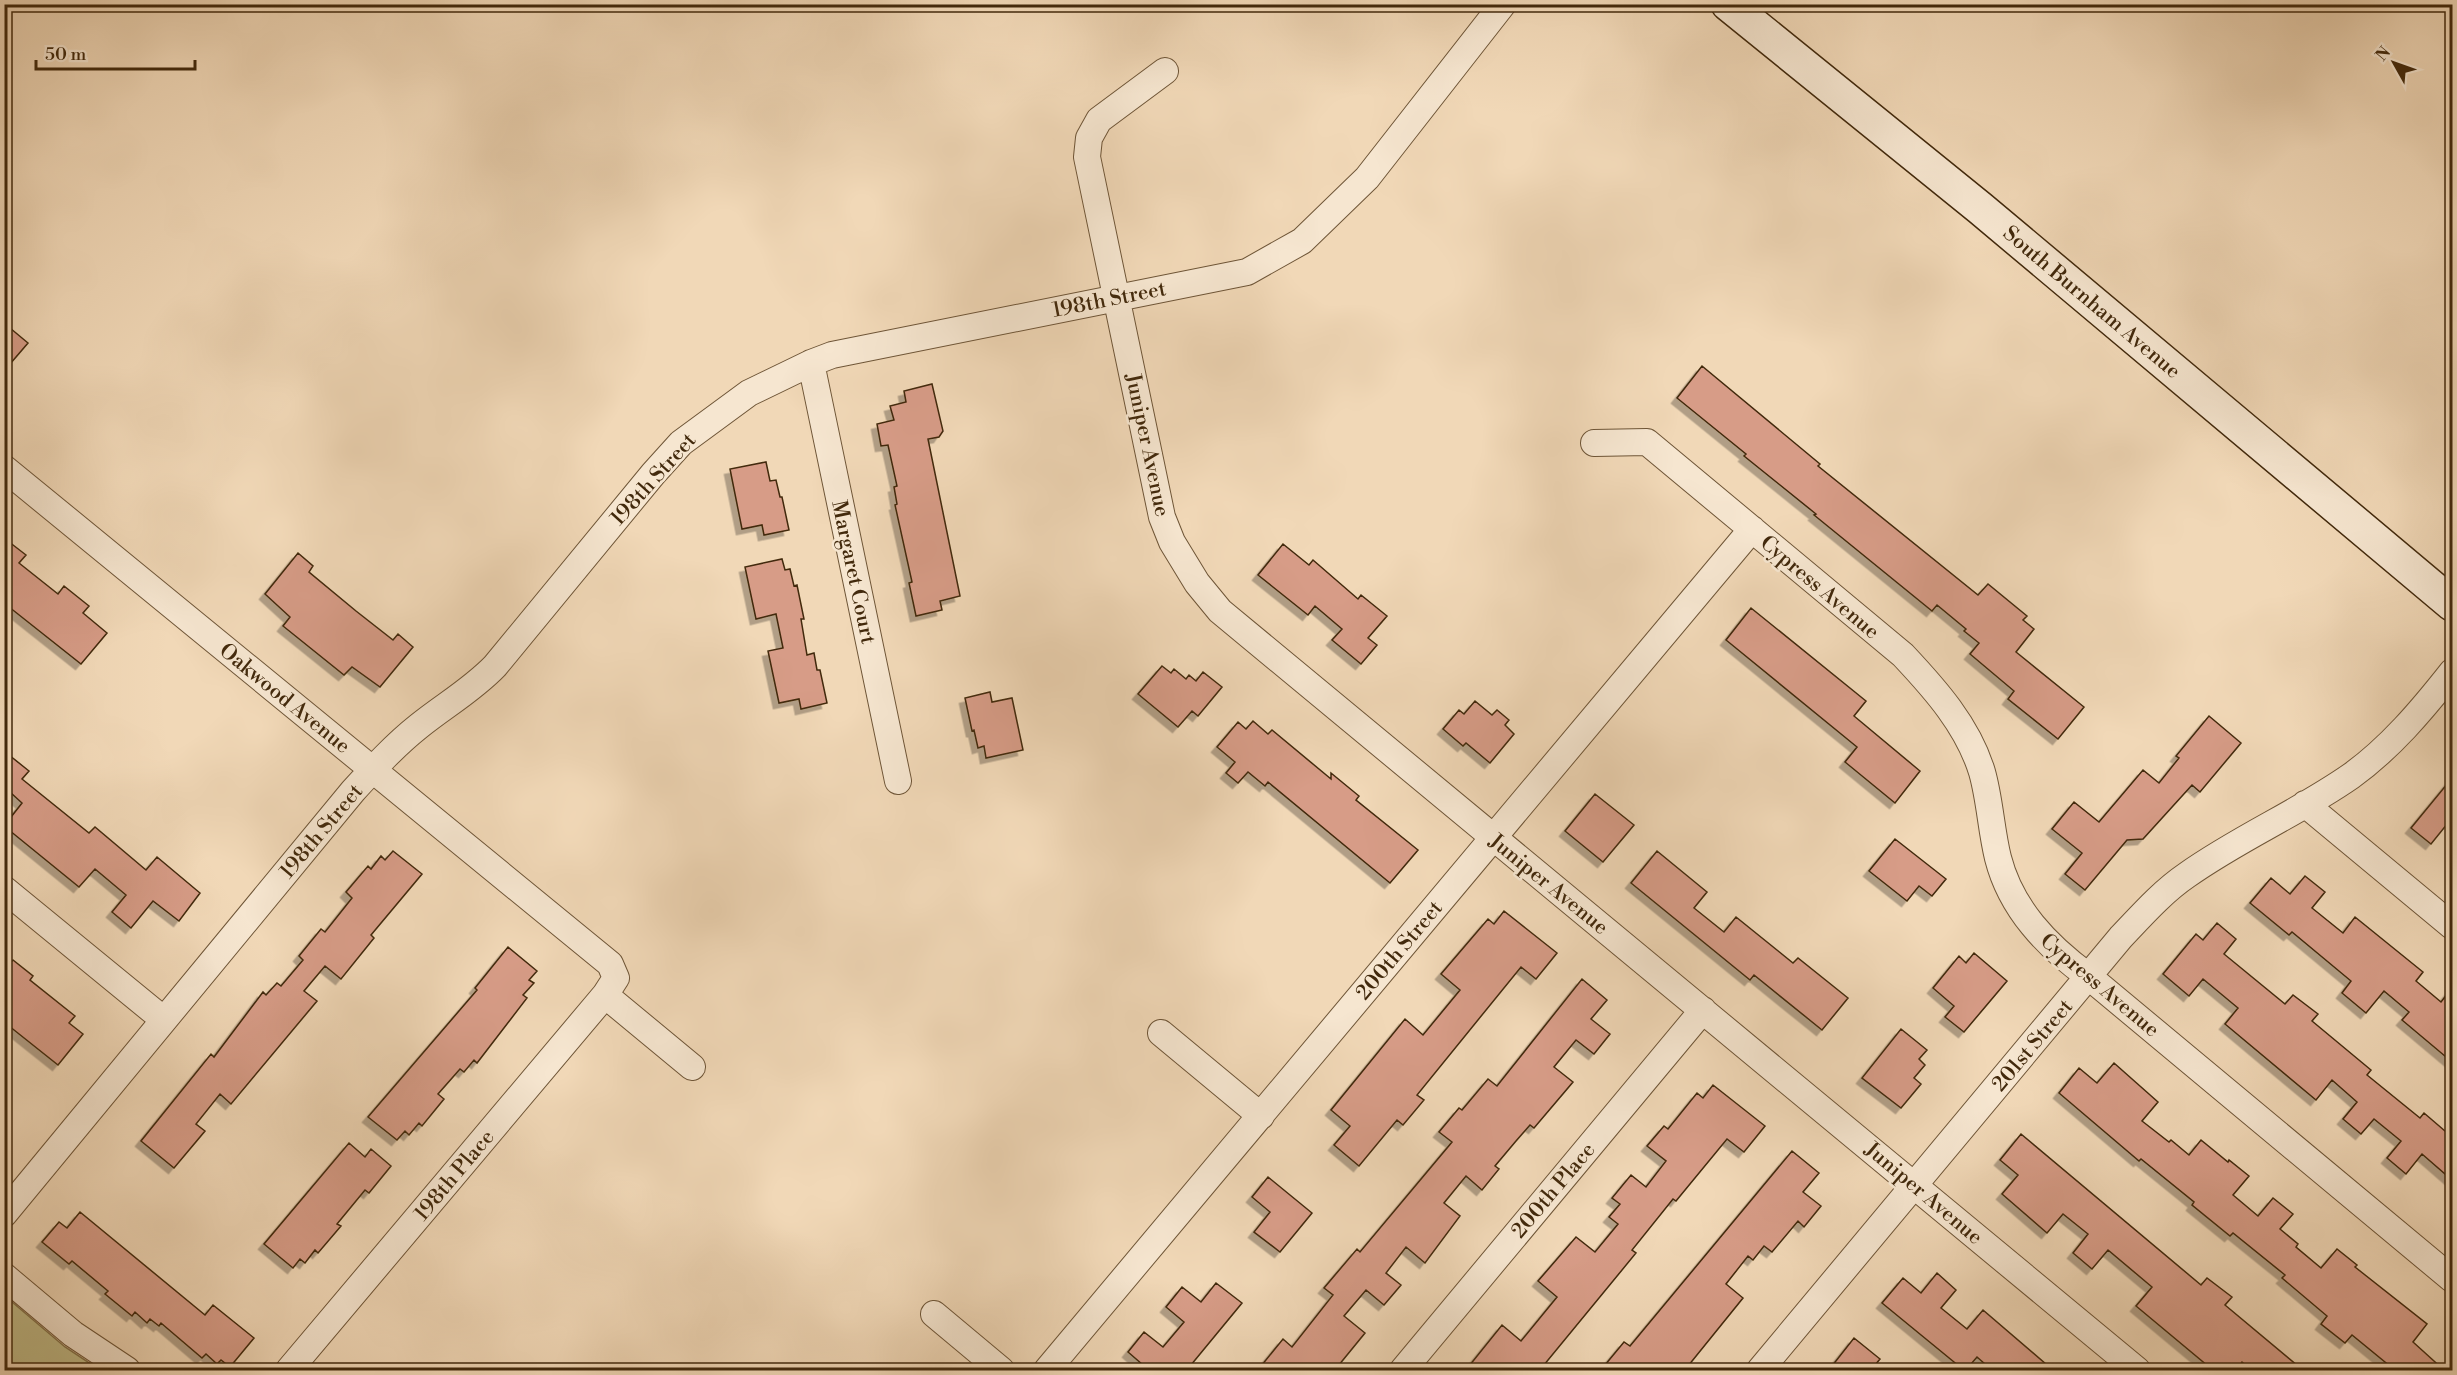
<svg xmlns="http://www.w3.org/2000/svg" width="2457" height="1375" viewBox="0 0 2457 1375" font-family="'Libre Bodoni',serif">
<defs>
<filter id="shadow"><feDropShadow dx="-5.5" dy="5.5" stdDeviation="0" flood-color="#0004"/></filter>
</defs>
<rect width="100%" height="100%" fill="#f1d8b7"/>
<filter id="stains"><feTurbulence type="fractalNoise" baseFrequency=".00333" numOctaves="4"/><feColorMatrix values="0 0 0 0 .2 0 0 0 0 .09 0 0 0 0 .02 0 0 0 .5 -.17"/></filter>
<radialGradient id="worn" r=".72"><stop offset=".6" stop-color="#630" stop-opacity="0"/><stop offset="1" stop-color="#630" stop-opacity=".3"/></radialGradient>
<path fill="#c1bc89" stroke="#82724a" stroke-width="1.5" d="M 5,1296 L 65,1347 L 100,1370 L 5,1370 Z"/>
<path fill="#d79c87" stroke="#42290c" stroke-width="1.5" filter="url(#shadow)" d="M 4,323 L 28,343 L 4,371 Z
M 1702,366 L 1820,464 L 1818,466 L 1978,595 L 1988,584 L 2027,616 L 2023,620 L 2034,629 L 2016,652 L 2084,707 L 2058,739 L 2008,699 L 2014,691 L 1970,654 L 1979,643 L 1964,631 L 1966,629 L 1937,605 L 1932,611 L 1814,515 L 1816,514 L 1744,456 L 1746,454 L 1677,398 Z
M 932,384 L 943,431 L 939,437 L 928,439 L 960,596 L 940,601 L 942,610 L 916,616 L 909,583 L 912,582 L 895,505 L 897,504 L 894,487 L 897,486 L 888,445 L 881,446 L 877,424 L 894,420 L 890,406 L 906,402 L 904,391 Z
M 766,462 L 770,481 L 776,480 L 780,497 L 782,497 L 789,530 L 764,535 L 762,525 L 742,529 L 730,469 Z
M 4,538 L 26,555 L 19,563 L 58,594 L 64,586 L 89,606 L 83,613 L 107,633 L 81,664 L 4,603 Z
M 1283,544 L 1309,565 L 1313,560 L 1358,599 L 1361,595 L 1387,616 L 1368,638 L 1377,645 L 1361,664 L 1332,640 L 1342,629 L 1315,606 L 1308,615 L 1258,575 Z
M 298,553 L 313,566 L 309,572 L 356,611 L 393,640 L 398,634 L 413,647 L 380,687 L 352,667 L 344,675 L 283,626 L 290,617 L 265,594 Z
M 782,559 L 785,570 L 790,569 L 794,586 L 797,585 L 804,619 L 801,619 L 807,655 L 814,653 L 817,670 L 820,670 L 827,703 L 801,709 L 799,699 L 779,703 L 768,651 L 783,648 L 776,614 L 756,619 L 745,567 Z
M 1751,608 L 1866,701 L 1854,716 L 1920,771 L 1895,803 L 1845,762 L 1857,747 L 1726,640 Z
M 1162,666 L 1171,673 L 1174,669 L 1186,679 L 1189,675 L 1196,681 L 1203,672 L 1222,687 L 1198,716 L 1192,711 L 1178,727 L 1138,694 Z
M 990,692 L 992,702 L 1012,698 L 1023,750 L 986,758 L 984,746 L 978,748 L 974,730 L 972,731 L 965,698 Z
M 1475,701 L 1492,715 L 1497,710 L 1509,720 L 1505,725 L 1514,734 L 1490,763 L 1466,743 L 1463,746 L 1443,729 L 1459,710 L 1464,714 Z
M 2209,716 L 2241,743 L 2200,792 L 2192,785 L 2143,839 L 2127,840 L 2085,890 L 2065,874 L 2082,853 L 2052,829 L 2074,802 L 2099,822 L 2143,770 L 2159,783 L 2179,758 L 2176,756 Z
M 1253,721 L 1268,734 L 1272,730 L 1331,779 L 1331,773 L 1359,796 L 1356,800 L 1418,850 L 1390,883 L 1268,782 L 1265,786 L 1248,772 L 1238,783 L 1226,773 L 1235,762 L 1217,747 L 1238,722 L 1246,729 Z
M 4,751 L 29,771 L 22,779 L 89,833 L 95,827 L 146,870 L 157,857 L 200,893 L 179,921 L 153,901 L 131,928 L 112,912 L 126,895 L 95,869 L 79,887 L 4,826 L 22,803 L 11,793 L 4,801 Z
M 2452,778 L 2452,818 L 2431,844 L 2411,828 Z
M 1595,794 L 1634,825 L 1603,862 L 1565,831 Z
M 1895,839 L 1946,879 L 1932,896 L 1919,886 L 1907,901 L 1869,871 Z
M 393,851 L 422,874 L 371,935 L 374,938 L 341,979 L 325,966 L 304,991 L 317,1001 L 231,1104 L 220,1094 L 196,1124 L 205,1131 L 174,1168 L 141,1141 L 211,1054 L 214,1057 L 263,992 L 266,995 L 277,983 L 281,986 L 303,960 L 299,956 L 321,929 L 325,932 L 352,898 L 346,892 L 368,866 L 371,869 L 381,856 L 385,860 Z
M 1657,851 L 1707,892 L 1694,908 L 1724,932 L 1736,917 L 1793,963 L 1798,958 L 1848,998 L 1822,1030 L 1754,975 L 1750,980 L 1631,883 Z
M 2305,876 L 2325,892 L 2312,908 L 2343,933 L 2355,917 L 2423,972 L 2416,981 L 2441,1002 L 2452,988 L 2452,1062 L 2402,1020 L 2409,1012 L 2384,991 L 2366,1013 L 2342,993 L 2351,981 L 2292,932 L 2289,935 L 2250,903 L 2271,878 L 2290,894 Z
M 1504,911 L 1557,953 L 1536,979 L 1521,967 L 1417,1095 L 1424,1100 L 1403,1125 L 1397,1120 L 1359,1166 L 1334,1145 L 1350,1126 L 1331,1110 L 1405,1019 L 1423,1035 L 1460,990 L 1441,974 L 1488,919 L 1494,924 Z
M 2217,923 L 2236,939 L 2224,954 L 2285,1004 L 2293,995 L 2318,1014 L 2312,1021 L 2371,1070 L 2367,1075 L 2420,1118 L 2424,1113 L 2452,1137 L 2452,1180 L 2422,1154 L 2406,1174 L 2387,1158 L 2401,1141 L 2374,1119 L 2361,1134 L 2343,1119 L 2357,1102 L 2332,1080 L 2316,1100 L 2225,1024 L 2238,1008 L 2203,979 L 2189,996 L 2163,974 L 2196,934 L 2203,940 Z
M 508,947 L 537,971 L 529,980 L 534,983 L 523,995 L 527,998 L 477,1063 L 474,1060 L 464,1072 L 460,1069 L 438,1094 L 444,1099 L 422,1126 L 419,1123 L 409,1135 L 405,1131 L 397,1140 L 368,1117 L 477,990 L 475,988 Z
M 1974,953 L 2007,981 L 1964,1032 L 1945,1017 L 1954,1006 L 1933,988 L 1959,956 L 1966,963 Z
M 13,960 L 33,976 L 30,980 L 75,1016 L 69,1023 L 83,1034 L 58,1065 L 4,1022 L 4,969 Z
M 1582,979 L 1607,1000 L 1591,1019 L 1610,1034 L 1594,1054 L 1576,1040 L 1554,1067 L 1573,1082 L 1534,1128 L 1530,1125 L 1516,1141 L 1495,1166 L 1499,1169 L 1482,1190 L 1466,1176 L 1444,1203 L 1460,1216 L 1425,1263 L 1406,1247 L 1386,1273 L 1401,1285 L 1384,1305 L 1366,1290 L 1344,1316 L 1365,1333 L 1334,1371 L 1257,1371 L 1283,1339 L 1292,1347 L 1333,1295 L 1324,1288 L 1357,1249 L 1360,1252 L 1452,1142 L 1439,1132 L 1459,1108 L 1462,1110 L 1488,1079 L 1497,1086 Z
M 1901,1029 L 1927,1050 L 1919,1059 L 1925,1065 L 1914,1078 L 1921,1084 L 1901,1108 L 1862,1078 Z
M 2114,1063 L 2158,1102 L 2142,1121 L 2169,1142 L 2171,1140 L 2189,1155 L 2201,1140 L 2228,1162 L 2229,1160 L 2249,1176 L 2233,1195 L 2258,1216 L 2273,1198 L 2293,1214 L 2280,1229 L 2298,1244 L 2296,1247 L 2321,1268 L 2337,1249 L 2357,1265 L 2355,1267 L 2427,1324 L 2413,1342 L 2445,1371 L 2396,1371 L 2352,1335 L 2345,1343 L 2321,1324 L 2327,1316 L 2282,1278 L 2285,1275 L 2233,1233 L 2230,1236 L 2192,1205 L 2194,1202 L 2141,1159 L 2139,1161 L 2059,1093 L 2079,1068 L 2097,1083 Z
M 1713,1085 L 1765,1126 L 1744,1152 L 1727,1139 L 1676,1201 L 1673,1199 L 1632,1250 L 1636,1253 L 1539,1371 L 1465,1371 L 1502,1325 L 1521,1341 L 1557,1297 L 1538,1281 L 1576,1237 L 1595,1252 L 1618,1224 L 1609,1217 L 1620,1204 L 1612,1198 L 1631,1175 L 1646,1187 L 1666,1161 L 1647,1146 L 1664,1126 L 1668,1129 L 1697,1093 L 1703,1098 Z
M 2021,1134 L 2201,1285 L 2207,1278 L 2232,1297 L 2225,1305 L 2304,1371 L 2253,1371 L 2242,1362 L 2236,1371 L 2214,1371 L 2136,1306 L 2152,1287 L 2108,1250 L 2092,1269 L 2073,1253 L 2088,1234 L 2063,1214 L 2047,1233 L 2002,1194 L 2018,1175 L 2000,1160 Z
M 349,1143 L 365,1157 L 371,1149 L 391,1166 L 369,1193 L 365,1190 L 337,1224 L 341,1226 L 318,1253 L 315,1250 L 305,1263 L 300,1259 L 293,1268 L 264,1244 Z
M 1792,1151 L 1819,1173 L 1803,1192 L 1821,1206 L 1804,1227 L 1798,1221 L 1772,1252 L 1764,1246 L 1753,1260 L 1748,1256 L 1726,1284 L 1743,1298 L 1684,1371 L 1600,1371 L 1624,1342 L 1630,1346 Z
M 1268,1177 L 1312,1213 L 1280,1252 L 1254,1232 L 1270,1212 L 1252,1197 Z
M 80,1212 L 205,1315 L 213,1305 L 254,1338 L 230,1367 L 221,1360 L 217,1364 L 206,1354 L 202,1358 L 161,1323 L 159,1326 L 150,1319 L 147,1323 L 135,1312 L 132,1316 L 105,1294 L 108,1291 L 72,1261 L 69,1264 L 42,1242 L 59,1222 L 67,1228 Z
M 1937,1273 L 1956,1290 L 1941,1308 L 1967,1329 L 1983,1310 L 2054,1371 L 1993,1371 L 1977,1357 L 1965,1371 L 1882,1303 L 1903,1278 L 1921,1293 Z
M 1216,1283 L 1242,1303 L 1186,1371 L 1150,1371 L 1128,1352 L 1144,1332 L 1163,1347 L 1184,1322 L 1166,1307 L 1182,1287 L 1201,1302 Z
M 1854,1338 L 1880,1359 L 1870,1371 L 1828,1371 Z"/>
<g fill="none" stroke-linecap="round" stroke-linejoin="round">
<defs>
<path id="street" d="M 1165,71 L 1099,120 L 1089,138 L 1087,157 L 1162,517 L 1172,542 L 1197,583 L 1220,611 L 2137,1370
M 811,363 L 898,781
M 1594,443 L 1647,442 L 1903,655 C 1935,689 1968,726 1982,772 C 1990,800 1991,830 1998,858 C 2011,909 2047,946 2088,976 L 2452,1279
M 4,468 L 610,964 L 616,978 L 605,995 L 289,1370
M 2305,804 L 2452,926
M 4,889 L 164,1020
M 605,995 L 692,1067
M 1161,1033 L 1261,1116
M 4,1214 L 353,791 C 374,768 395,745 419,726 C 445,705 472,690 495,666 L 653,474 L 681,443 L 749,393 L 811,363 L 832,355 L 1247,272 L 1302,241 L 1367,178 L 1503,4
M 4,1276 L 73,1334 L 127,1370
M 934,1314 L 1001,1370
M 1047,1370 L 1752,529
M 1403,1370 L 1703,1010
M 1760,1370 L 2121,937 C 2141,916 2162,892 2187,875 C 2239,838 2298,813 2351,776 C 2390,748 2422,710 2452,672"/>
<path id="secondary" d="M 1728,4 L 1980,208 L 2452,604"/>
</defs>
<use href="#street" stroke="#6e5537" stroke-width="28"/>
<use href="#secondary" stroke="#42290c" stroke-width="36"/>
<use href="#street" stroke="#f6e6d0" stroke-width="26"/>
<use href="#secondary" stroke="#f6e6d0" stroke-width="33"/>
</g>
<g text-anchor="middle" stroke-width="5" stroke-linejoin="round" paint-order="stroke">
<g font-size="21" fill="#42290c" stroke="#f6e6d0">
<text transform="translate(1109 299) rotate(-11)" y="7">198th Street</text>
<text transform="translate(2092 302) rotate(40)" y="7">South Burnham Avenue</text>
<text transform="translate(1148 445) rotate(78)" y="7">Juniper Avenue</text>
<text transform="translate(653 479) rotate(-48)" y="7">198th Street</text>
<text transform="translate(854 572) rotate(78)" y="7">Margaret Court</text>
<text transform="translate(1820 587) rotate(40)" y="7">Cypress Avenue</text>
<text transform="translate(285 698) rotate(39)" y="7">Oakwood Avenue</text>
<text transform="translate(321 831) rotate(-50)" y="7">198th Street</text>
<text transform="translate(1549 884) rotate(39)" y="7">Juniper Avenue</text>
<text transform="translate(1399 950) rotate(-50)" y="7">200th Street</text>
<text transform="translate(2100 985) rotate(40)" y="7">Cypress Avenue</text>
<text transform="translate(2032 1045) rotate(-50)" y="7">201st Street</text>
<text transform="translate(454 1175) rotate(-50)" y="7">198th Place</text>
<text transform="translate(1553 1190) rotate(-50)" y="7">200th Place</text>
<text transform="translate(1924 1193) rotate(40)" y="7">Juniper Avenue</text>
</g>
</g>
<rect width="2457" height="1375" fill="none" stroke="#f1d8b7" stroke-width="24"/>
<rect x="6" y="6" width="2445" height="1363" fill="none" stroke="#42290c" stroke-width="3"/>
<rect x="12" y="12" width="2433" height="1351" fill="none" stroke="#42290c" stroke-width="1.5"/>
<g transform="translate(2394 63) rotate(310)" stroke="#f6e6d0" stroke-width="4.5" paint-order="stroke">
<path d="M0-4.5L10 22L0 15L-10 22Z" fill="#42290c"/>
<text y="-9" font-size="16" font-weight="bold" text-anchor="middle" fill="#42290c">N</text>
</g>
<path d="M36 60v9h159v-9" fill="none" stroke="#42290c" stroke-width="3"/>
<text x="45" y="60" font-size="18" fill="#42290c" stroke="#f6e6d0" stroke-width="4.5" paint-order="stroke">50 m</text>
<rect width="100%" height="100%" filter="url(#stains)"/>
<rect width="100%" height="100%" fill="url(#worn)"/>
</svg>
